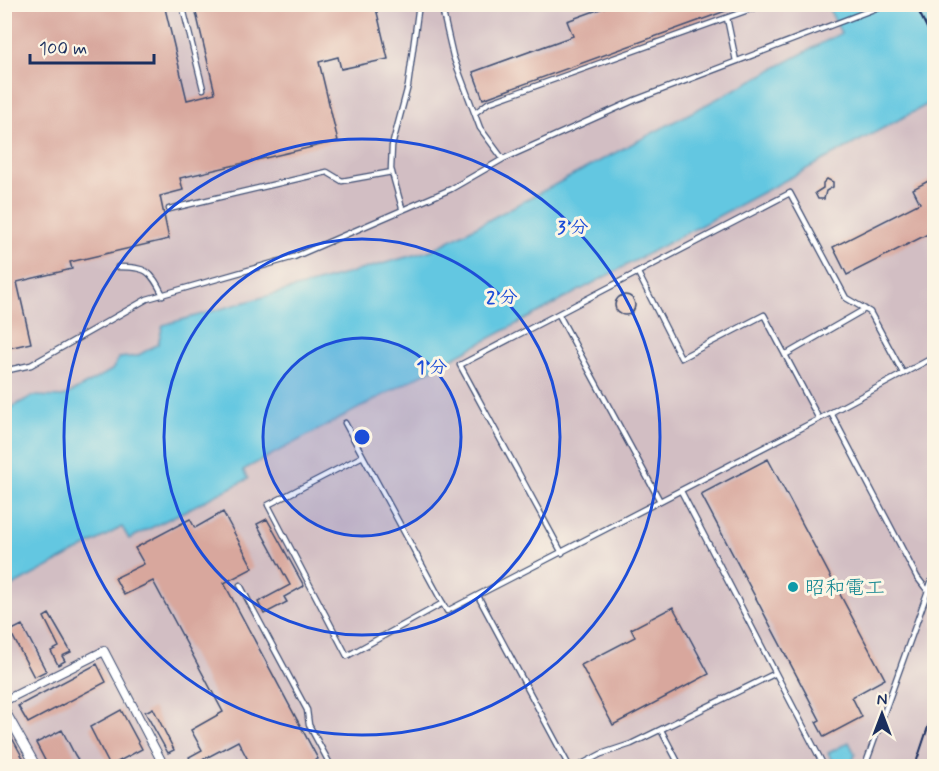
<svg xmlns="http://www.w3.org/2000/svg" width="939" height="771" viewBox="0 0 939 771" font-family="Mynerve,'Klee One',sans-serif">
<rect width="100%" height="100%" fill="#fcf5e5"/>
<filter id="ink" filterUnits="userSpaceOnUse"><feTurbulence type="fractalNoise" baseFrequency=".0167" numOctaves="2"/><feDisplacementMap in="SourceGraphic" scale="12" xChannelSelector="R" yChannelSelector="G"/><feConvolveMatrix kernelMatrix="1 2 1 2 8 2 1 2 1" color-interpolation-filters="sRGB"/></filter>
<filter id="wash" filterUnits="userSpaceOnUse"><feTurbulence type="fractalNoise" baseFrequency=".008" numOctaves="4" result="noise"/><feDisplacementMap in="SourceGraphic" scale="24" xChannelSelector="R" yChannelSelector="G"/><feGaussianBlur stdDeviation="1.35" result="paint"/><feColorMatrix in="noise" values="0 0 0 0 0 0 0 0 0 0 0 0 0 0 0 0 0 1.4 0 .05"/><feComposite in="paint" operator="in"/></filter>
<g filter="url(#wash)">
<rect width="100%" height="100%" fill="#f7ead3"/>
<path fill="#d2bec3" d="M 827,4 L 841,32 L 432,250 L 163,325 L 158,343 L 137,356 L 119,358 L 112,370 L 63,397 L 32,396 L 5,411 L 5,5 Z
M 934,101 L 934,766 L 5,766 L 5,590 L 122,527 L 129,539 L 248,478 L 243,470 Z"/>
<path fill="#63c7e1" stroke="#3f7ba0" stroke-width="1.5" d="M 827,5 L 934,5 L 934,39 L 930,45 L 934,54 L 934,101 L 243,470 L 248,479 L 129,539 L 122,527 L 5,590 L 5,411 L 32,396 L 63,397 L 112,370 L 119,358 L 137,356 L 158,344 L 163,325 L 432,250 L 841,33 Z
M 849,742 L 855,754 L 852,765 L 835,766 L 828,753 Z"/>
<g id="blocks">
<path fill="#d8a79d" d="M 4,4 L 164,4 L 187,100 L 215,93 L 194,4 L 375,4 L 388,59 L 341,69 L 338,57 L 319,62 L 338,141 L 180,178 L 183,190 L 160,196 L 169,239 L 70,262 L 72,269 L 17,282 L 31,343 L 4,349 Z
M 614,4 L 643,4 L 645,10 L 659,4 L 742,5 L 483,99 L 473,72 L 573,36 L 567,21 Z
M 934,178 L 934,231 L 847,275 L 833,247 L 920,203 L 913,189 Z
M 827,179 L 833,182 L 833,187 L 826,191 L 824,199 L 818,199 L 815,193 L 823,188 L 823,183 Z
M615 305a10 10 0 1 1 20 0a10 10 0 1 1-20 0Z
M 768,459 L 885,679 L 852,697 L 862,717 L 824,737 L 816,722 L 820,720 L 701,494 Z
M 223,512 L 253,568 L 224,583 L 318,759 L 303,766 L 240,766 L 249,762 L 238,741 L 193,765 L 189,757 L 202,750 L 191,730 L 223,712 L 153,581 L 124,595 L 115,578 L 144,564 L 135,548 L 190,519 L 195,528 Z
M 267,519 L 304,586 L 284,597 L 287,602 L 264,614 L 258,602 L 290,585 L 257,524 Z
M 673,607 L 709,674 L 613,725 L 581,665 L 635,637 L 631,629 Z
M 49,614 L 71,652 L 62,656 L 65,661 L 58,665 L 51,651 L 59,647 L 44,617 Z
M 22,625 L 46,671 L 34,677 L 10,631 Z
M 97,664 L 106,682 L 28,723 L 18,706 Z
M 153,708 L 174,750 L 168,753 L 145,712 Z
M 121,710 L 142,749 L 110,766 L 90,727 Z
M 62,730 L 75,755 L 82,766 L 48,766 L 36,743 Z
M 11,736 L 24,760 L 11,766 L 4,766 L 4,740 Z"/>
</g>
</g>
<g filter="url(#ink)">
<use href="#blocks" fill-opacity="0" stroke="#3c4b70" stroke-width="1.5"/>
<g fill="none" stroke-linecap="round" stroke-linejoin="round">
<defs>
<path id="service" d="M 182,4 L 203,89
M 441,4 L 453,56 L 480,128 L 503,159 L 635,100 L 887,4
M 727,18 L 736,61
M 475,113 L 488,103 L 765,4
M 402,208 L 391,169 L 392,146 L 408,86 L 419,4
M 169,209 L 327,172 L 342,181 L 392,172
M 118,267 C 147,267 150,270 163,295
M 638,273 L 681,358 L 764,315 L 819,419
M 559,315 L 660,501
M 785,355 L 865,309
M 4,371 L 31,365 L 147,299 L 294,257 L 451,189 L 503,159
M 831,413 L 917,577 L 927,590
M 345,423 L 447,611 L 819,419 L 934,357
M 363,456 L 268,505 L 347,656 L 443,603
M 681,491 L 824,766
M 562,553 L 460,365 L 790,193 L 846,298 L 870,312 L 903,373
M 240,585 L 307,710 L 309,725 L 331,766
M 478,596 L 569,766
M 661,730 L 680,766
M 578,766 L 601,754 L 631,744 L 774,674
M 865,766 L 934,574"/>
<path id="minor" d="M 4,701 L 104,651 L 164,766
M 4,709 L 36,766"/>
</defs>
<use href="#service" stroke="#3c4b70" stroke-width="7"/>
<use href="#minor" stroke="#3c4b70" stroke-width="10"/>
<use href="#service" stroke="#fff" stroke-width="4.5"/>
<use href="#minor" stroke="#fff" stroke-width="8"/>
<path stroke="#1b2f5e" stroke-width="2" d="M 915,4 L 934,42
M 915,766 L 934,709"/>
</g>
</g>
<circle cx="362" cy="437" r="99" fill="#1d4ed8" fill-opacity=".12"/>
<g fill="none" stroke="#1d4ed8" stroke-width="3">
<circle cx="362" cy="437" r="99"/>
<circle cx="362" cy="437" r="198"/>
<circle cx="362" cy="437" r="298"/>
</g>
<circle fill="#0f9aa8" stroke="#fcf5e5" stroke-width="2" cx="793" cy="587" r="6"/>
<g text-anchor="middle" stroke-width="6" stroke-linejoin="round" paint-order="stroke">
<g font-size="20" fill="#0d838f" stroke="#fcf5e5" text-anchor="start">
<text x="805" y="594">昭和電工</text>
</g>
</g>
<circle cx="362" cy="437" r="9" fill="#1d4ed8" stroke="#fcf5e5" stroke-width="3"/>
<g font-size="18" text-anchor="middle" font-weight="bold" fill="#1d4ed8" stroke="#fcf5e5" stroke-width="6" stroke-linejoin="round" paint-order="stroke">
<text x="573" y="233">3 分</text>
<text x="502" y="303">2 分</text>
<text x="432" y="373">1 分</text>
</g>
<rect width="939" height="771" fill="none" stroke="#fcf5e5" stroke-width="24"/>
<g transform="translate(882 714)" stroke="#fcf5e5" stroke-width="4.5" paint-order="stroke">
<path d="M0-4.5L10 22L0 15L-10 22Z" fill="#1b2f5e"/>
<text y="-9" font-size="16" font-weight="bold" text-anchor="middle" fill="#1b2f5e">N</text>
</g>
<path d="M30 54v9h124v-9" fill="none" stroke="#1b2f5e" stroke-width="3"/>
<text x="39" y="54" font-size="18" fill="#1b2f5e" stroke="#fcf5e5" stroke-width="4.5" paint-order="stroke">100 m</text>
</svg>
